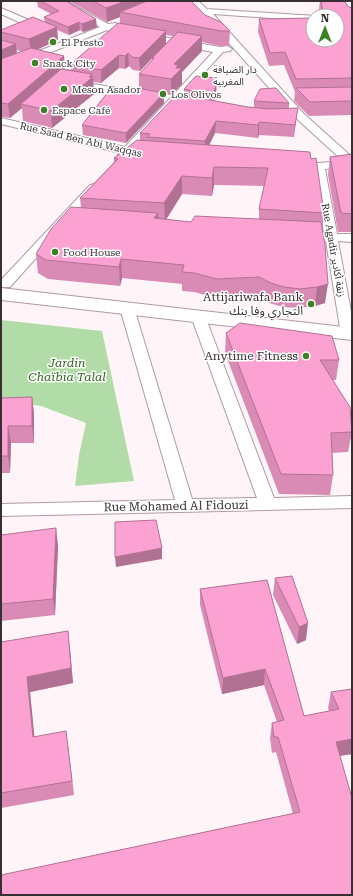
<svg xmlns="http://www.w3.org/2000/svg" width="353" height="896" viewBox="0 0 353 896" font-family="'Roboto Serif','Noto Sans Arabic',serif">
<rect width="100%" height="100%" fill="#fff5f9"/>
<path fill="#b1dca7" d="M 1,320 L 102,331 L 134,481 L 75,486 L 79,455 L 86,423 L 41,406 L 1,400 Z"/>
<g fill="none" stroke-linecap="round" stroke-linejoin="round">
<defs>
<path id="street" d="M 56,1 L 66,1 L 108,24 L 116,23 L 117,25 L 115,27 L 118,29 L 220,47 L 227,46 L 232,49 L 230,51 L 223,52 L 135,149 L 149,152 L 151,154 L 149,156 L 145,157 L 130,155 L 124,158 L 120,157 L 118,155 L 120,153 L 1,124 L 1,118 L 125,147 L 213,52 L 116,34 L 107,30 L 41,56 L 78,66 L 80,68 L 78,70 L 75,71 L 32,60 L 1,72 L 1,66 L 22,57 L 1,52 L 1,46 L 31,54 L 100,27 Z
M 189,1 L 198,1 L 207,9 L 316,16 L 313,16 L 313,21 L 213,14 L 304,114 L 352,157 L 352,167 L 325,169 L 337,234 L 352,234 L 352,242 L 338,241 L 352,317 L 352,337 L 343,337 L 341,334 L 326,241 L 298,239 L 296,236 L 298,233 L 324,233 L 314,169 L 296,167 L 290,164 L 296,161 L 319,163 L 343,161 L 296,118 L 202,13 Z
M 1,8 L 45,27 L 46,29 L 45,31 L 39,31 L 1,14 Z
M 73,81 L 131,90 L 136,93 L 131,96 L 69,86 L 68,84 Z
M 94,184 L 98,185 L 100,187 L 98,189 L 10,287 L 1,287 L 1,280 L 90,185 Z
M 127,304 L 132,305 L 134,308 L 192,499 L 257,498 L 191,316 L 193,313 L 198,312 L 203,313 L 205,316 L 274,498 L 352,496 L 352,508 L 1,516 L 1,504 L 175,500 L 120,308 L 122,305 Z"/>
<path id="primary" d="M 1,288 L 352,328 L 352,340 L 1,300 Z"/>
</defs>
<use href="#street" stroke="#af99a4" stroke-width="2"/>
<use href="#primary" stroke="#af99a4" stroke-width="2"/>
<use href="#street" fill="#fff" fill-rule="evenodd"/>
<use href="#primary" fill="#fff" fill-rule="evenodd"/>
</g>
<path fill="#d98bb5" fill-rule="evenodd" d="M 37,1 L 66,1 L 97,27 L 83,32 L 80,30 L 69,35 L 57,30 L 58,40 L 37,50 L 64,56 L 65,70 L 71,71 L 70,65 L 120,24 L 120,17 L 107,22 L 69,1 L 191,1 L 205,15 L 230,31 L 229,46 L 220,46 L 202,42 L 202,51 L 182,72 L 182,84 L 171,95 L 164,94 L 164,103 L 126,143 L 83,135 L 82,125 L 129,90 L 139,89 L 139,74 L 152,60 L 152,58 L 140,71 L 133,70 L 129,66 L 125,69 L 119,68 L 101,83 L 93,82 L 94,94 L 52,128 L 23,121 L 22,108 L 10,118 L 1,117 L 1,30 L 45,22 L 44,17 L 51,14 L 38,7 ZM 166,35 L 173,36 L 166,43 ZM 16,49 L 24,51 L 17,53 Z
M 320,1 L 344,1 L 349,7 L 352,8 L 352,115 L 309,116 L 294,101 L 295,92 L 284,65 L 269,66 L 258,32 L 259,19 L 313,40 L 337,16 L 320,16 L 319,9 Z
M 217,78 L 216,94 L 214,101 L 248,107 L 254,108 L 254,101 L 289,103 L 289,109 L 296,121 L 294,137 L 259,135 L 258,138 L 215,133 L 209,145 L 311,159 L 324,213 L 322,229 L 325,303 L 315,306 L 298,308 L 283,307 L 269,303 L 258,297 L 216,298 L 194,292 L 182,291 L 182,284 L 122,278 L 120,286 L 48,279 L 38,273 L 36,254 L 81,208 L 80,198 L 114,162 L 114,158 L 140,140 L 140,133 L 184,95 L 184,89 ZM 214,185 L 264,186 L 259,209 L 259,219 L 191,222 L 166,220 L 182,194 L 212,196 Z
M 352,154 L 352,232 L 338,232 L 328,175 L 330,157 Z
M 226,333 L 339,360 L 336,380 L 332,380 L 352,432 L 348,452 L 332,453 L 333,475 L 330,495 L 279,494 L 225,353 Z
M 32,397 L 34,414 L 34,443 L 11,443 L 10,473 L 1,473 L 1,398 Z
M 1,535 L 58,545 L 55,615 L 1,621 Z
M 275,578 L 306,640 L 297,644 L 273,595 Z
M 200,589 L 304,716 L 329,711 L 328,708 L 331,692 L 352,689 L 352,754 L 340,756 L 352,895 L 293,814 L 276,752 L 272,753 L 270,738 L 272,723 L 277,722 L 264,685 L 222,694 L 200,605 Z
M 1,642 L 70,647 L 73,683 L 30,692 L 34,737 L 68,746 L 74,795 L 1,808 Z"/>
<path fill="#b07193" d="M 126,1 L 161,1 L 120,12 L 120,17 L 107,22 L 106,8 Z
M 96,19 L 97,27 L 83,32 L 82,24 Z
M 79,22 L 80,30 L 69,35 L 68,27 Z
M 57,27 L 58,40 L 31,52 L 29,39 Z
M 166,31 L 166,44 L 140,71 L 139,58 Z
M 202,36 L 202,51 L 182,72 L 182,84 L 171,95 L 171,79 L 174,64 Z
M 16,44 L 17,57 L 1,64 L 1,50 Z
M 128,53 L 129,66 L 125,69 L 125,56 Z
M 119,55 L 119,68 L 101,83 L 101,70 Z
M 64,56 L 65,70 L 21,104 L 22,108 L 10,118 L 8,104 Z
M 92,74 L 92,78 L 93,77 L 94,94 L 52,128 L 51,111 Z
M 217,78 L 216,94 L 213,104 L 214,85 Z
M 164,93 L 164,103 L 126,143 L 126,133 Z
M 298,108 L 296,121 L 294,137 L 295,125 Z
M 216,121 L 215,133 L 205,154 L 205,141 Z
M 259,122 L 259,135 L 258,138 L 258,125 Z
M 214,167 L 214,185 L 212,196 L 212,178 Z
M 182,176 L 182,194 L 165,221 L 164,203 Z
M 158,213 L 158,231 L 154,218 Z
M 121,259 L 122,278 L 120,286 L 119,267 Z
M 328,284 L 325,303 L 315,306 L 317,287 Z
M 32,397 L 34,414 L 34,443 L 32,426 Z
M 8,426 L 11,443 L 10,473 L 8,456 Z
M 56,528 L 58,545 L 55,615 L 53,599 Z
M 162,548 L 162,559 L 116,567 L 115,557 Z
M 308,623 L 306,640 L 297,644 L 299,627 Z
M 68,631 L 73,683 L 30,692 L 36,752 L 33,737 L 27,677 Z
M 265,669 L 264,685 L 222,694 L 223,678 Z
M 66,731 L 68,746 L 74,795 L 72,781 Z
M 352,739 L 352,754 L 332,757 L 336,742 Z"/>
<path fill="#fca2d2" stroke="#b07193" d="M 41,1 L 66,1 L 96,19 L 82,24 L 79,22 L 68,27 L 44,17 L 59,11 Z
M 93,1 L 126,1 L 106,8 Z
M 147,1 L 191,1 L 205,15 L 221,22 L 230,31 L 221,31 L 120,12 Z
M 321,1 L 344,1 L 349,7 L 352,8 L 352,78 L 296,79 L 285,52 L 270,53 L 259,19 L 313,18 L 313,40 L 337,40 L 337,16 L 324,16 Z
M 33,17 L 57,27 L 29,39 L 1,32 L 1,30 Z
M 118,23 L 166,31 L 139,58 L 132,57 L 128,53 L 125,56 L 119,55 L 101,70 L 70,65 Z
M 178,32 L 202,36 L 174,64 L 178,65 L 176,68 L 182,68 L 171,79 L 139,74 L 154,58 L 152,58 Z
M 1,40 L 16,44 L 1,50 Z
M 31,48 L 64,56 L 8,104 L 1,103 L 1,59 Z
M 61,69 L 92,74 L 89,77 L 93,77 L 51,111 L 21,104 Z
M 196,76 L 217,78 L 214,85 L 216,85 L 213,95 L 184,89 Z
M 112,87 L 129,90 L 132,87 L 164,93 L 126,133 L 82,125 Z
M 352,87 L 352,101 L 310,102 L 296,88 Z
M 276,88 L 289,103 L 254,101 L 260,89 Z
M 177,94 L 248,107 L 269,109 L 298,108 L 295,125 L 259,122 L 258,125 L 216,121 L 205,141 L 147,137 L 150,134 L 140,133 Z
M 137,140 L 310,152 L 311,159 L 316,158 L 324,213 L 259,209 L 268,168 L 214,167 L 212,178 L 182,176 L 164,203 L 80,198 L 118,159 L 114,158 Z
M 352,154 L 352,214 L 341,213 L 330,157 Z
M 71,207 L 158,213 L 154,218 L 191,222 L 195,216 L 321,222 L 325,245 L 328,284 L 317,287 L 300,289 L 284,287 L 271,283 L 259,277 L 217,279 L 194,273 L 182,272 L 184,265 L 121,259 L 119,267 L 46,260 L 36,254 L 51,229 Z
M 240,323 L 332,336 L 339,360 L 320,360 L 350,407 L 352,432 L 331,433 L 333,475 L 281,474 L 226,333 Z
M 32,397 L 32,426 L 8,426 L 8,456 L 1,456 L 1,398 Z
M 156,520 L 162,548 L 115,557 L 115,522 Z
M 56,528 L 53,599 L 1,604 L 1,535 Z
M 292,576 L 308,623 L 299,627 L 275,578 Z
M 267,580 L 304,716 L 339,709 L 331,692 L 352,689 L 352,739 L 336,742 L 352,798 L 352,895 L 1,895 L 1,875 L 300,812 L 278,737 L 274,737 L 272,723 L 284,720 L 265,669 L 223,678 L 200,589 Z
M 68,631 L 71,668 L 27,677 L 33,737 L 66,731 L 72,781 L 1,793 L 1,642 Z"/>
<g fill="#3b8227" stroke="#fff" stroke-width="1.5">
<circle cx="53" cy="42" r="4"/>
<circle cx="35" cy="63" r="4"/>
<circle cx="205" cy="75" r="4"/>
<circle cx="64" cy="89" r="4"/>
<circle cx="163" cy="94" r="4"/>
<circle cx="44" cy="110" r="4"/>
<circle cx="55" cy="252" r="4"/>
<circle cx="311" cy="304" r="4"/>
<circle cx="306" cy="356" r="4"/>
</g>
<g text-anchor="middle" stroke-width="3" stroke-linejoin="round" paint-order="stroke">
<g font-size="10" fill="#382f33" stroke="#fff" text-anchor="start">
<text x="61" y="46">El Presto</text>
<text x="43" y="67">Snack City</text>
<text x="213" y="73">دار الضيافة<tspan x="213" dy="12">المغربية</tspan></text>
<text x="72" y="93">Meson Asador</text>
<text x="171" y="98">Los Olivos</text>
<text x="52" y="114">Espace Café</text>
<text x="63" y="256">Food House</text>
</g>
<g font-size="10" fill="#382f33" stroke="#fff">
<text transform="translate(81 139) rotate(13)" y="4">Rue Saad Ben Abi Waqqas</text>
<text transform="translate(334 250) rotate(80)" y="4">Rue Agadir زنقة أكادير</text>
</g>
<g font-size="12" fill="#382f33" stroke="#fff" text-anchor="end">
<text x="303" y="301">Attijariwafa Bank<tspan x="303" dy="14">التجاري وفا بنك</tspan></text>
<text x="298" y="360">Anytime Fitness</text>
</g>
<g font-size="12" font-style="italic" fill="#2d661d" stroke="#fff">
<text x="67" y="367">Jardin<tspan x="67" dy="14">Chaïbia Talal</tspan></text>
</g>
<g font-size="12" fill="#382f33" stroke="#fff">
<text transform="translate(176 506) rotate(-1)" y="4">Rue Mohamed Al Fidouzi</text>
</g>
</g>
<rect width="353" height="896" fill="none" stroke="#382f33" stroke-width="4"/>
<g transform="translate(325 28)"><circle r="19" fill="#ffffff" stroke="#afacad"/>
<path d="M0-3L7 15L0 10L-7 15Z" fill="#3b8227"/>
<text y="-6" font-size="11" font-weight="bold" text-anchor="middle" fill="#382f33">N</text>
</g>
</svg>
